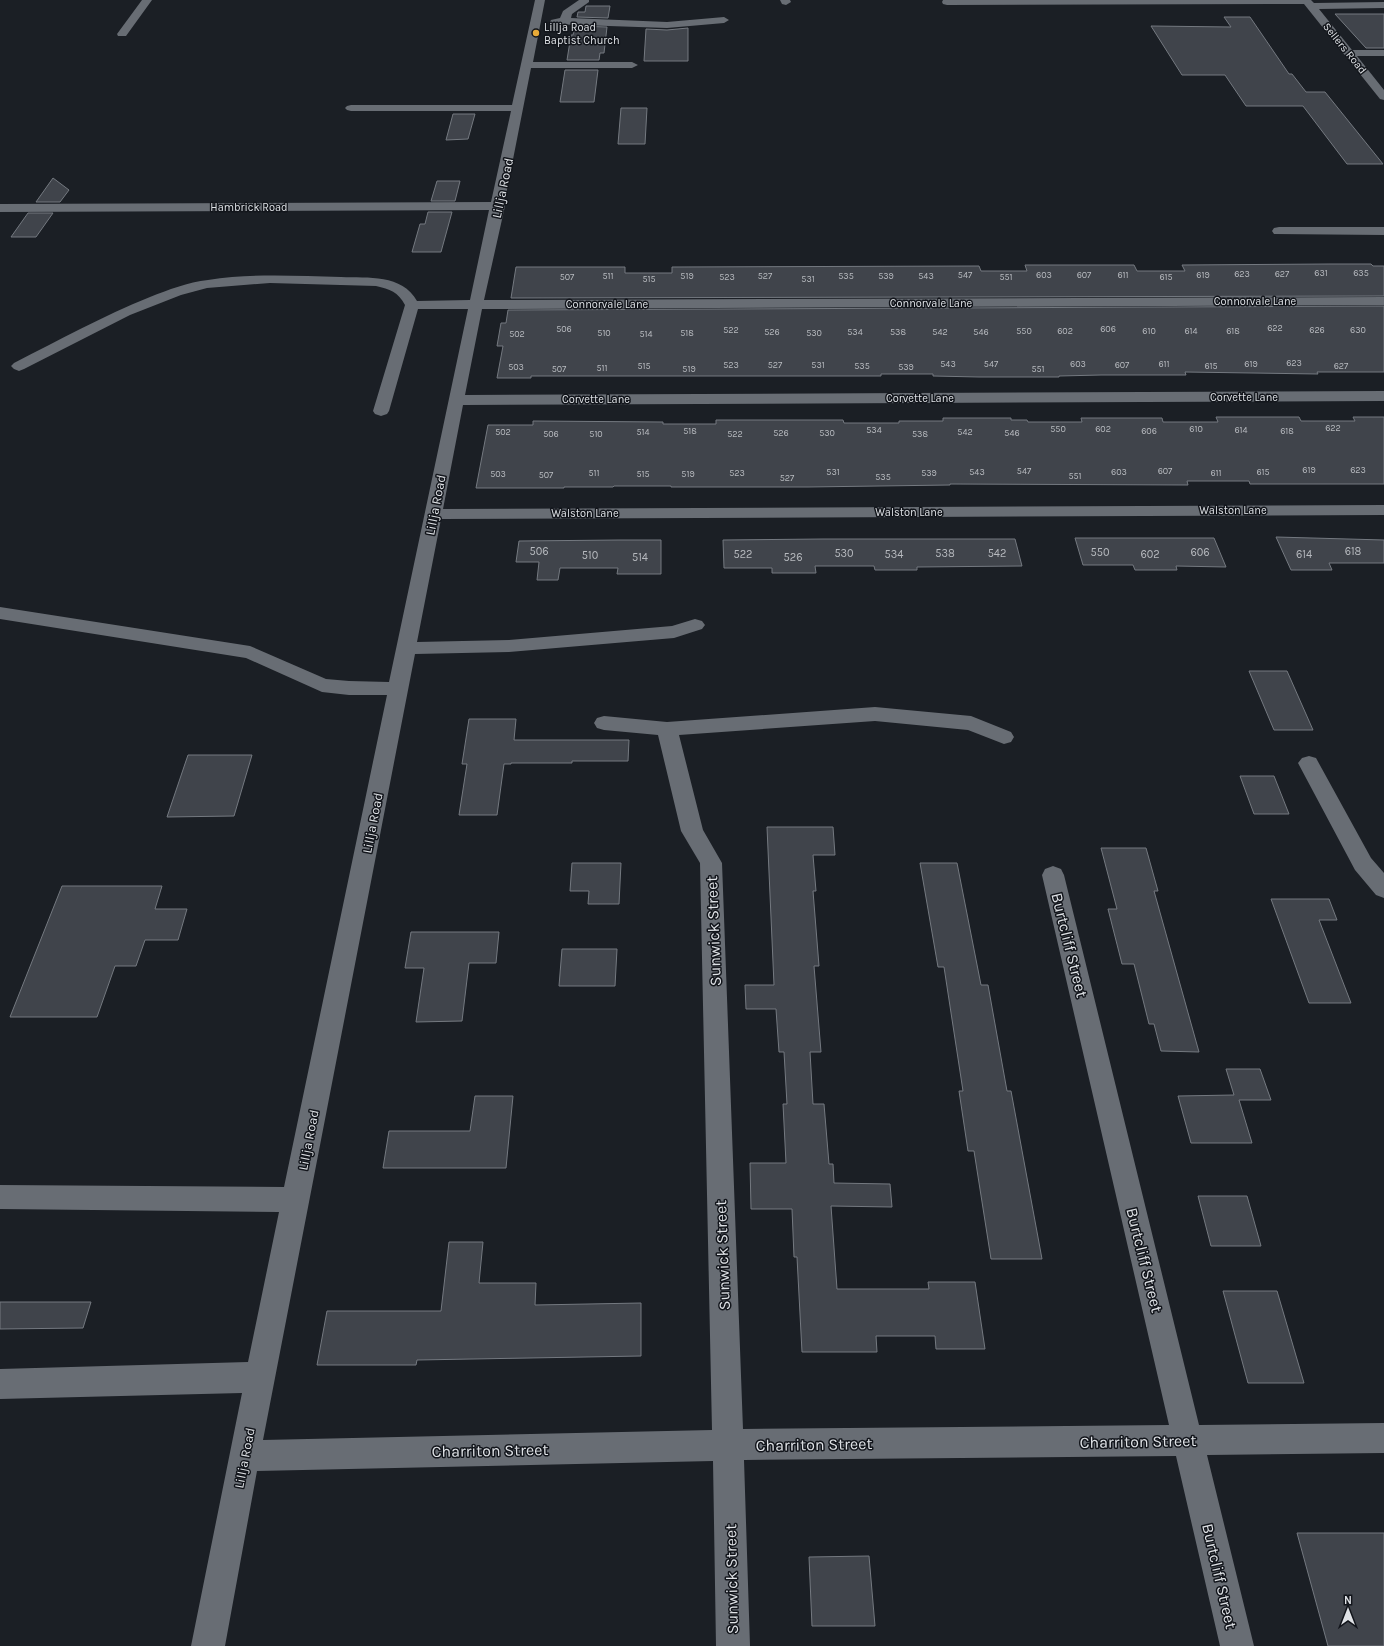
<svg xmlns="http://www.w3.org/2000/svg" width="1384" height="1646" viewBox="0 0 1384 1646" font-family="Karla,sans-serif">
<rect width="100%" height="100%" fill="#1b1f25"/>
<path fill="#40444b" stroke="#747980" d="M 586,6 L 610,6 L 608,18 L 577,17 L 578,12 L 585,12 Z
M 1335,14 L 1384,14 L 1384,48 L 1366,48 Z
M 1224,17 L 1250,17 L 1289,74 L 1292,74 L 1306,92 L 1325,92 L 1383,164 L 1347,164 L 1303,106 L 1246,106 L 1225,75 L 1182,75 L 1151,26 L 1231,27 Z
M 575,26 L 607,27 L 604,53 L 600,53 L 599,60 L 567,60 L 571,35 L 573,35 Z
M 688,28 L 688,61 L 644,61 L 646,29 L 667,30 Z
M 565,70 L 598,70 L 594,102 L 560,102 Z
M 621,108 L 647,108 L 645,144 L 618,144 Z
M 453,114 L 475,114 L 468,139 L 446,140 Z
M 53,178 L 69,190 L 60,202 L 36,202 Z
M 437,181 L 460,181 L 455,201 L 431,201 Z
M 428,212 L 452,212 L 441,252 L 412,252 L 420,224 L 425,224 Z
M 28,213 L 53,213 L 36,237 L 11,237 Z
M 1330,264 L 1371,264 L 1373,266 L 1384,266 L 1384,296 L 511,298 L 516,267 L 625,267 L 625,273 L 672,273 L 672,267 L 979,266 L 981,271 L 1027,271 L 1025,265 L 1134,265 L 1137,271 L 1185,271 L 1182,265 Z
M 1384,306 L 1384,372 L 1317,372 L 1318,374 L 1185,372 L 1186,375 L 1101,375 L 1059,376 L 1059,377 L 979,377 L 933,376 L 933,374 L 881,374 L 881,376 L 531,376 L 531,378 L 497,378 L 503,346 L 497,346 L 501,323 L 506,323 L 508,310 Z
M 1216,417 L 1299,417 L 1301,421 L 1355,421 L 1353,417 L 1384,417 L 1384,484 L 1250,484 L 1249,481 L 1187,481 L 1188,485 L 950,484 L 950,485 L 808,487 L 671,487 L 671,486 L 614,486 L 613,487 L 564,487 L 564,488 L 476,488 L 488,425 L 533,425 L 533,421 L 663,422 L 663,424 L 716,424 L 716,420 L 843,420 L 844,423 L 899,423 L 899,421 L 943,421 L 943,418 L 1011,418 L 1011,420 L 1027,420 L 1028,422 L 1082,422 L 1081,418 L 1162,418 L 1163,422 L 1218,422 Z
M 1276,537 L 1384,540 L 1384,563 L 1329,563 L 1332,570 L 1291,570 Z
M 1075,538 L 1214,538 L 1226,567 L 1176,566 L 1177,570 L 1135,570 L 1133,565 L 1083,565 Z
M 823,539 L 1015,539 L 1022,566 L 917,567 L 917,570 L 875,570 L 874,566 L 815,566 L 816,573 L 772,573 L 772,568 L 724,568 L 723,540 Z
M 619,540 L 661,540 L 661,574 L 617,574 L 618,568 L 560,568 L 558,580 L 537,580 L 539,562 L 516,562 L 519,541 Z
M 1249,671 L 1287,671 L 1313,730 L 1274,730 Z
M 469,719 L 516,719 L 514,740 L 629,740 L 628,761 L 572,761 L 572,763 L 511,763 L 511,764 L 504,764 L 497,815 L 459,815 L 467,764 L 462,764 Z
M 188,755 L 252,755 L 234,816 L 167,817 Z
M 1240,776 L 1274,776 L 1289,814 L 1254,814 Z
M 767,827 L 833,827 L 835,855 L 813,855 L 816,891 L 813,891 L 819,966 L 814,966 L 821,1052 L 810,1052 L 813,1104 L 824,1104 L 829,1164 L 833,1164 L 834,1183 L 890,1184 L 892,1207 L 831,1206 L 837,1289 L 929,1289 L 928,1282 L 975,1282 L 985,1349 L 936,1349 L 935,1336 L 876,1336 L 877,1352 L 802,1352 L 797,1257 L 794,1257 L 792,1209 L 751,1209 L 750,1163 L 786,1163 L 783,1104 L 787,1104 L 784,1052 L 779,1052 L 776,1009 L 746,1009 L 745,985 L 774,985 Z
M 1101,848 L 1146,848 L 1158,891 L 1154,891 L 1199,1052 L 1161,1051 L 1154,1024 L 1149,1024 L 1134,964 L 1122,964 L 1108,909 L 1117,909 Z
M 572,863 L 621,863 L 619,904 L 588,904 L 589,891 L 570,891 Z
M 920,863 L 957,863 L 981,985 L 988,985 L 1007,1091 L 1011,1091 L 1042,1259 L 991,1259 L 974,1151 L 968,1151 L 959,1091 L 963,1091 L 944,967 L 938,967 Z
M 62,886 L 162,886 L 155,909 L 187,909 L 178,940 L 145,940 L 136,966 L 115,966 L 97,1017 L 10,1017 Z
M 1271,899 L 1329,899 L 1337,920 L 1319,920 L 1351,1003 L 1309,1003 Z
M 411,932 L 499,932 L 496,963 L 469,963 L 462,1021 L 416,1022 L 424,968 L 405,968 Z
M 562,949 L 617,949 L 615,986 L 559,986 Z
M 1226,1069 L 1260,1069 L 1271,1100 L 1239,1100 L 1252,1143 L 1191,1143 L 1178,1096 L 1234,1095 Z
M 475,1096 L 513,1096 L 506,1168 L 383,1168 L 389,1131 L 470,1131 Z
M 1198,1196 L 1247,1196 L 1261,1246 L 1211,1246 Z
M 449,1242 L 483,1242 L 479,1283 L 536,1283 L 535,1305 L 641,1303 L 641,1356 L 417,1360 L 416,1365 L 317,1365 L 327,1311 L 441,1311 Z
M 1223,1291 L 1277,1291 L 1304,1383 L 1248,1383 Z
M 0,1302 L 91,1302 L 83,1328 L 0,1329 Z
M 1297,1533 L 1384,1533 L 1384,1646 L 1328,1646 Z
M 869,1556 L 875,1626 L 812,1626 L 809,1557 Z"/>
<g fill="none" stroke-linecap="round" stroke-linejoin="round">
<path fill="#686d74" fill-rule="evenodd" d="M 142,0 L 152,0 L 126,36 L 118,36 L 117,34 Z
M 535,0 L 545,0 L 533,62 L 632,62 L 638,65 L 632,68 L 531,68 L 504,205 L 505,206 L 484,300 L 1384,297 L 1384,305 L 482,309 L 465,395 L 1384,391 L 1384,401 L 463,405 L 443,509 L 1384,505 L 1384,515 L 441,519 L 417,642 L 509,640 L 672,626 L 695,619 L 702,621 L 705,625 L 702,629 L 674,638 L 509,652 L 415,654 L 263,1440 L 712,1430 L 700,863 L 681,831 L 658,735 L 604,730 L 597,728 L 594,723 L 597,718 L 604,716 L 667,722 L 875,707 L 971,716 L 1011,732 L 1014,737 L 1011,742 L 1004,744 L 968,730 L 875,721 L 679,735 L 703,830 L 722,863 L 743,1429 L 1169,1425 L 1042,875 L 1045,869 L 1053,866 L 1061,869 L 1064,875 L 1199,1425 L 1384,1423 L 1384,1453 L 1207,1455 L 1254,1646 L 1220,1646 L 1176,1456 L 744,1460 L 750,1646 L 716,1646 L 713,1461 L 257,1471 L 225,1646 L 191,1646 L 242,1393 L 0,1399 L 0,1369 L 248,1362 L 279,1212 L 0,1209 L 0,1185 L 284,1187 L 387,695 L 349,695 L 322,692 L 246,658 L 0,619 L 0,607 L 250,646 L 326,679 L 349,681 L 389,682 L 468,309 L 418,309 L 389,411 L 387,414 L 381,416 L 375,414 L 373,411 L 405,305 C 398,292 390,289 376,286 L 270,283 L 207,288 L 181,295 L 130,315 L 24,369 L 19,371 L 14,369 L 11,366 L 14,363 C 59,340 103,316 150,297 C 168,290 188,282 208,280 C 252,273 296,276 341,277 C 368,278 402,274 417,301 L 470,300 L 489,210 L 0,212 L 0,204 L 491,202 L 511,111 L 351,111 L 347,110 L 345,108 L 347,106 L 351,105 L 512,105 Z
M 579,0 L 589,0 L 589,2 L 572,14 L 571,18 L 667,22 L 724,17 L 729,20 L 724,23 L 667,28 L 551,24 L 550,22 L 551,20 L 560,18 L 563,11 Z
M 780,0 L 790,0 L 791,2 L 786,5 L 782,4 Z
M 943,0 L 1311,0 L 1314,3 L 1384,2 L 1384,8 L 1319,9 L 1352,50 L 1384,50 L 1384,56 L 1357,56 L 1384,90 L 1384,100 L 1380,99 L 1304,4 L 947,5 L 943,4 L 942,2 Z
M 1279,227 L 1384,227 L 1384,235 L 1274,234 L 1272,231 L 1274,228 Z
M 1309,756 L 1316,758 L 1371,858 L 1384,873 L 1384,898 L 1376,895 L 1355,870 L 1298,763 L 1302,758 Z"/>
</g>
<circle fill="#e9ab38" stroke="#12151b" stroke-width="1.5" cx="536" cy="33" r="4"/>
<g text-anchor="middle" stroke-width="3" stroke-linejoin="round" paint-order="stroke">
<g font-size="9" fill="#b7babf">
<text x="1321" y="276">631</text>
<text x="1361" y="276">635</text>
<text x="1242" y="277">623</text>
<text x="1282" y="277">627</text>
<text x="965" y="278">547</text>
<text x="1044" y="278">603</text>
<text x="1084" y="278">607</text>
<text x="1123" y="278">611</text>
<text x="1203" y="278">619</text>
<text x="608" y="279">511</text>
<text x="687" y="279">519</text>
<text x="765" y="279">527</text>
<text x="846" y="279">535</text>
<text x="886" y="279">539</text>
<text x="926" y="279">543</text>
<text x="567" y="280">507</text>
<text x="727" y="280">523</text>
<text x="1006" y="280">551</text>
<text x="1166" y="280">615</text>
<text x="649" y="282">515</text>
<text x="808" y="282">531</text>
<text x="1275" y="331">622</text>
<text x="564" y="332">506</text>
<text x="1108" y="332">606</text>
<text x="731" y="333">522</text>
<text x="1317" y="333">626</text>
<text x="1358" y="333">630</text>
<text x="1024" y="334">550</text>
<text x="1065" y="334">602</text>
<text x="1149" y="334">610</text>
<text x="1191" y="334">614</text>
<text x="1233" y="334">618</text>
<text x="772" y="335">526</text>
<text x="855" y="335">534</text>
<text x="898" y="335">538</text>
<text x="940" y="335">542</text>
<text x="981" y="335">546</text>
<text x="604" y="336">510</text>
<text x="687" y="336">518</text>
<text x="814" y="336">530</text>
<text x="517" y="337">502</text>
<text x="646" y="337">514</text>
<text x="1294" y="366">623</text>
<text x="948" y="367">543</text>
<text x="991" y="367">547</text>
<text x="1078" y="367">603</text>
<text x="1164" y="367">611</text>
<text x="1251" y="367">619</text>
<text x="731" y="368">523</text>
<text x="775" y="368">527</text>
<text x="818" y="368">531</text>
<text x="1122" y="368">607</text>
<text x="644" y="369">515</text>
<text x="862" y="369">535</text>
<text x="1211" y="369">615</text>
<text x="1341" y="369">627</text>
<text x="516" y="370">503</text>
<text x="906" y="370">539</text>
<text x="602" y="371">511</text>
<text x="559" y="372">507</text>
<text x="689" y="372">519</text>
<text x="1038" y="372">551</text>
<text x="1333" y="431">622</text>
<text x="1058" y="432">550</text>
<text x="1103" y="432">602</text>
<text x="1196" y="432">610</text>
<text x="874" y="433">534</text>
<text x="1241" y="433">614</text>
<text x="690" y="434">518</text>
<text x="1149" y="434">606</text>
<text x="1287" y="434">618</text>
<text x="503" y="435">502</text>
<text x="643" y="435">514</text>
<text x="965" y="435">542</text>
<text x="781" y="436">526</text>
<text x="827" y="436">530</text>
<text x="1012" y="436">546</text>
<text x="551" y="437">506</text>
<text x="596" y="437">510</text>
<text x="735" y="437">522</text>
<text x="920" y="437">538</text>
<text x="1309" y="473">619</text>
<text x="1358" y="473">623</text>
<text x="1024" y="474">547</text>
<text x="1165" y="474">607</text>
<text x="833" y="475">531</text>
<text x="977" y="475">543</text>
<text x="1119" y="475">603</text>
<text x="1263" y="475">615</text>
<text x="594" y="476">511</text>
<text x="737" y="476">523</text>
<text x="929" y="476">539</text>
<text x="1216" y="476">611</text>
<text x="498" y="477">503</text>
<text x="643" y="477">515</text>
<text x="688" y="477">519</text>
<text x="546" y="478">507</text>
<text x="1075" y="479">551</text>
<text x="883" y="480">535</text>
<text x="787" y="481">527</text>
</g>
<g font-size="11" fill="#dfe2e6" stroke="#12151b" text-anchor="start">
<text x="544" y="31">Lillja Road<tspan x="544" dy="13">Baptist Church</tspan></text>
</g>
<g font-size="11" fill="#dfe2e6" stroke="#12151b">
<text transform="translate(1345 48) rotate(51)" y="4">Sellers Road</text>
<text x="249" y="211">Hambrick Road</text>
<text x="1255" y="305">Connorvale Lane</text>
<text x="931" y="307">Connorvale Lane</text>
<text x="607" y="308">Connorvale Lane</text>
<text x="1244" y="401">Corvette Lane</text>
<text x="920" y="402">Corvette Lane</text>
<text x="596" y="403">Corvette Lane</text>
<text x="1233" y="514">Walston Lane</text>
<text x="909" y="516">Walston Lane</text>
<text x="585" y="517">Walston Lane</text>
</g>
<g font-size="11" fill="#b7babf">
<text x="539" y="555">506</text>
<text x="1353" y="555">618</text>
<text x="1100" y="556">550</text>
<text x="1200" y="556">606</text>
<text x="844" y="557">530</text>
<text x="945" y="557">538</text>
<text x="997" y="557">542</text>
<text x="743" y="558">522</text>
<text x="894" y="558">534</text>
<text x="1150" y="558">602</text>
<text x="1304" y="558">614</text>
<text x="590" y="559">510</text>
<text x="640" y="561">514</text>
<text x="793" y="561">526</text>
</g>
<g font-size="13" fill="#dfe2e6" stroke="#12151b">
<text transform="translate(502 188) rotate(-78)" y="5">Lillja Road</text>
<text transform="translate(435 505) rotate(-79)" y="5">Lillja Road</text>
<text transform="translate(372 823) rotate(-79)" y="5">Lillja Road</text>
<text transform="translate(308 1140) rotate(-79)" y="5">Lillja Road</text>
<text transform="translate(244 1458) rotate(-79)" y="5">Lillja Road</text>
</g>
<g font-size="16" fill="#dfe2e6" stroke="#12151b">
<text transform="translate(713 931) rotate(-92)" y="6">Sunwick Street</text>
<text transform="translate(1070 945) rotate(76)" y="6">Burtcliff Street</text>
<text transform="translate(722 1255) rotate(-92)" y="6">Sunwick Street</text>
<text transform="translate(1145 1260) rotate(76)" y="6">Burtcliff Street</text>
<text transform="translate(1138 1441) rotate(-1)" y="6">Charriton Street</text>
<text transform="translate(814 1444) rotate(-1)" y="6">Charriton Street</text>
<text transform="translate(490 1450) rotate(-1)" y="6">Charriton Street</text>
<text transform="translate(1220 1576) rotate(77)" y="6">Burtcliff Street</text>
<text transform="translate(731 1579) rotate(-91)" y="6">Sunwick Street</text>
</g>
</g>
<g transform="translate(1348 1610)" stroke="#12151b" stroke-width="3" paint-order="stroke">
<path d="M0-3L7 15L0 10L-7 15Z" fill="#dfe2e6"/>
<text y="-6" font-size="11" font-weight="bold" text-anchor="middle" fill="#dfe2e6">N</text>
</g>
</svg>
